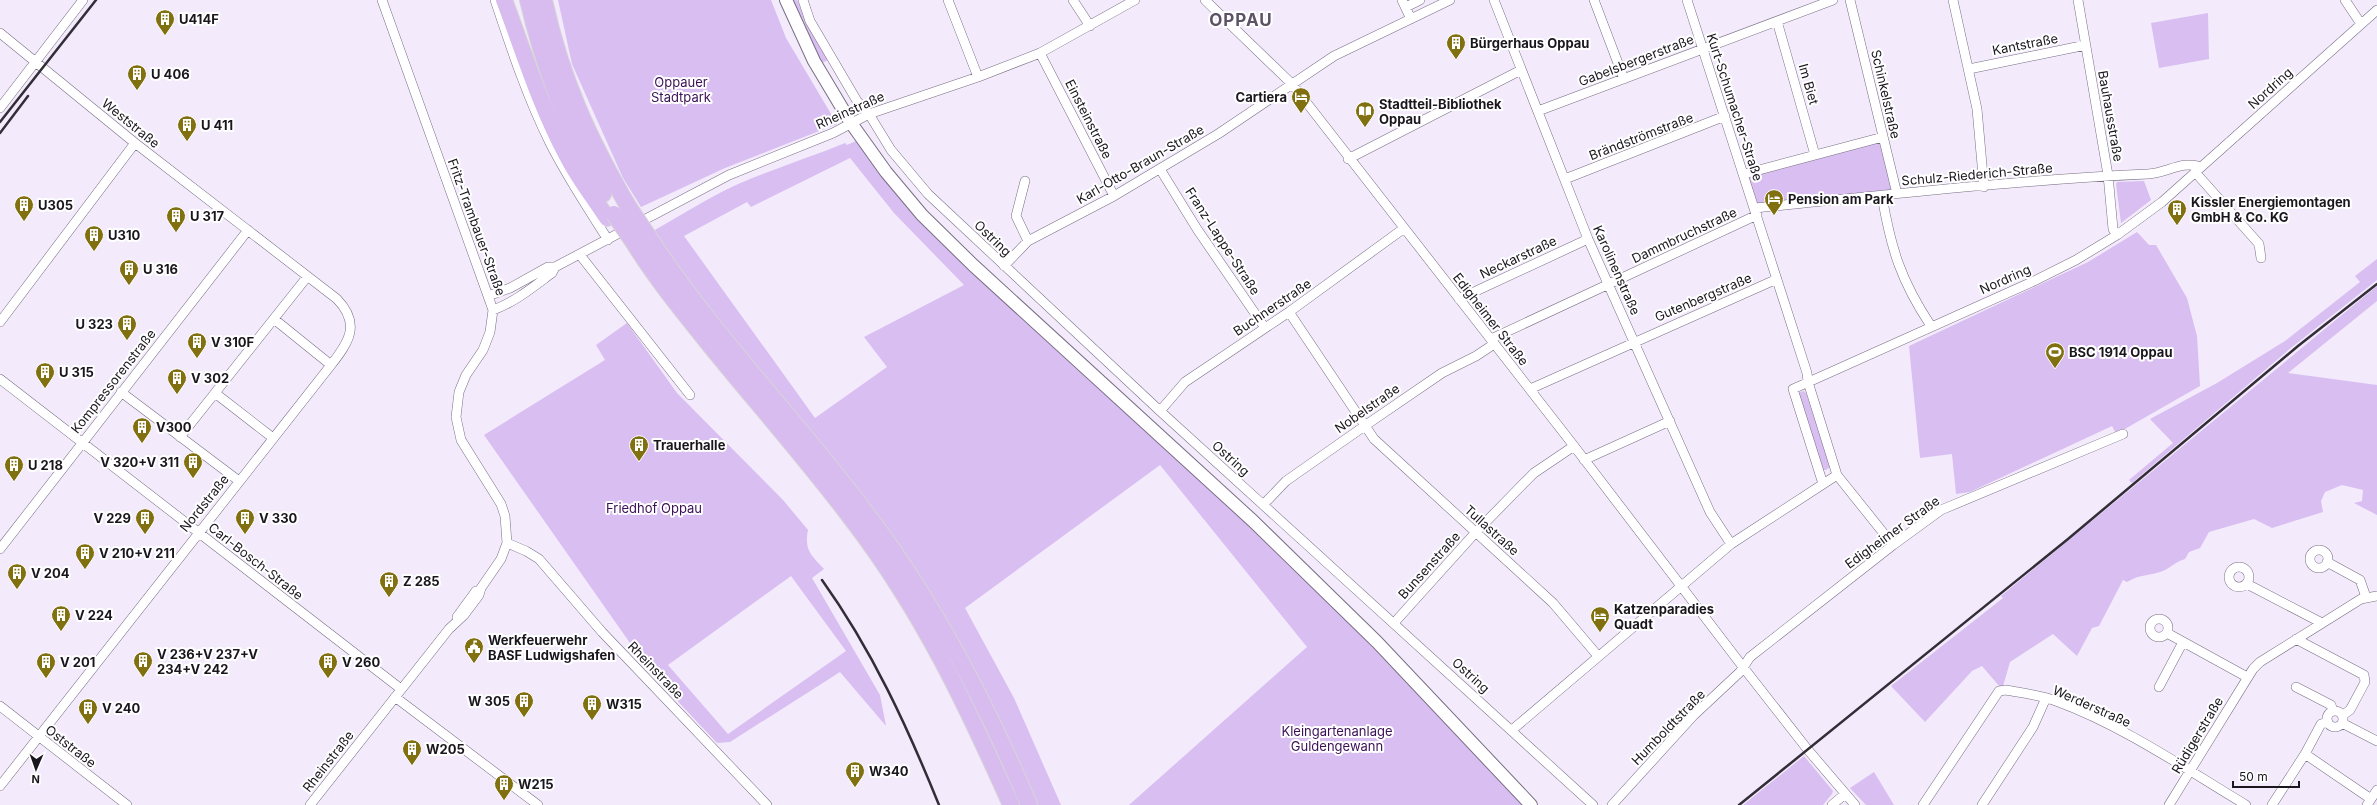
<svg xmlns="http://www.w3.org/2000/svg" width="2377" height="805" viewBox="0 0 2377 805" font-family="Inter,sans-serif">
<rect width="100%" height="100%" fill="#f3eafc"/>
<path fill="#d9bef2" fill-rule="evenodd" d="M 558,0 L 771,0 L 786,38 L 837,124 L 725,168 L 641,207 L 623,178 L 572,64 Z
M 793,0 L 797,0 L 808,25 L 828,60 L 822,63 Z
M 2208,13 L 2209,59 L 2159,68 L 2151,23 Z
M 1881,140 L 1893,192 L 1757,204 L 1747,176 Z
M 856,141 L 887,183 L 946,247 L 1267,542 L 1356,630 L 1522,805 L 1129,805 L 1307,647 L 1160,465 L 965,608 L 1014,698 L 1061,805 L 1033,805 L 985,693 L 684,278 L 653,231 C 680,216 708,198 736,185 C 772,169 809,158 845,143 L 847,145 ZM 850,158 L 894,213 L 964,285 L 864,337 L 887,367 L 815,418 L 684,236 L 747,202 L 751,207 Z
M 2144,181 L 2151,200 L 2121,223 L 2116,184 L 2117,182 Z
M 2137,232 L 2149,245 L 2156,245 L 2187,298 L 2197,336 L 2200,386 L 2116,434 L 2112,426 L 1970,492 L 1956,494 L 1952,454 L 1920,458 L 1909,346 L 2088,262 Z
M 2377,259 L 2377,280 L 2292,347 L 2132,483 L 2129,480 L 2173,443 L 2150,419 L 2217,383 L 2285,341 L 2360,282 L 2355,276 Z
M 2377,286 L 2377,301 L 2288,373 L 2377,385 L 2377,515 L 2354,503 L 2362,501 L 2363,490 L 2342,485 L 2325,492 L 2321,501 L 2323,512 L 2272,528 L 2254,519 L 2209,532 L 2200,548 L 2189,552 L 2185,559 C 2173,563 2172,567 2163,571 C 2150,576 2140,574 2127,582 L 2123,580 L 2099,626 L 2092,628 L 2077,656 L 2053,634 L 2010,662 L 2003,686 L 2000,687 L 1982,666 L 1972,671 L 1925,722 L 1891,686 L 2003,598 L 2001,596 Z
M 627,323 L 677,393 L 783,500 L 808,530 C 804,550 811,555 824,569 L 812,578 L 880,695 L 886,726 L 840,672 L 730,742 L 717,743 L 640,661 L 637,653 L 484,435 L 605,360 L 596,345 ZM 791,576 L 846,651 L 728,734 L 668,665 Z
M 1804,391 L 1806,393 L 1830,467 L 1826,470 L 1823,470 L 1798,395 L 1800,392 Z
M 1804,756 L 1833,791 L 1832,794 L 1823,805 L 1743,805 Z
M 1874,772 L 1894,805 L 1866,805 L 1850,788 Z"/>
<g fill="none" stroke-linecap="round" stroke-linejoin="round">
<defs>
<path id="minor" d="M 495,0 C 511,48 527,97 550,143 C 567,177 588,208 608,240
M 803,0 L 810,21 L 857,101 L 869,114 L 891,150 L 928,194 L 1160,411 L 1593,805
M 948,0 L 978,77
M 1073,0 L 1090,26
M 1205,0 L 1292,84 L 1574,446 L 1743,667 L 1808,750 L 1855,805
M 1402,0 L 1411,19
M 1494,0 L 1588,239 L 1710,512 L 1731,544
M 1594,0 L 1624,79
M 1687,0 L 1807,373 L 1808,382 L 1837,475 L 1893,545
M 1850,0 L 1897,194
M 1953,0 L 1977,109 L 1984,187
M 2078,0 L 2108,175 L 2113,229 L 2117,235
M 2345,0 L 2361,24
M 1406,7 L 1420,0
M 1777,21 L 1815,155
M 0,33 L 135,143 L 337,299 C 361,324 349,342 331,365 L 0,786
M 1040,53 L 1114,196
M 1969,69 L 2086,45
M 0,108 L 83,0
M 1538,111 L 1833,0
M 1348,159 L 1521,70
M 1160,169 L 1197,229 L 1265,328
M 2195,172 L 2259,244 L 2261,258
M 1744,174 L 1883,137
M 1565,179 L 1725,116
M 1025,181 L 1016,216 L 1028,241
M 1882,196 C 1891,249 1901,281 1931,326
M 1755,208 C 1885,195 2017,180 2148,174 C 2168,173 2181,160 2201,167
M 580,255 L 690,395
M 1004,266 L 1028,241 L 1114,196 L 1218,134 L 1334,56 L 1450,0
M 488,296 L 510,288 L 548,267 L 555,267 L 729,175 L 833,133 L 869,114 L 978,77 L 1040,53 L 1135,0
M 1459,299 L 1588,239
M 493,310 C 515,302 533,287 552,273 L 555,267
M 1289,312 L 1374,439 L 1553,603 L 1598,656
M 274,319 L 331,365
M 0,322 L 135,143
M 1491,339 L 1757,215
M 0,379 L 401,689
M 1530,389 L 1777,279
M 121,392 L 239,481
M 215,393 L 273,438
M 1160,411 L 1185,382 L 1289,312 L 1403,229
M 180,437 L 307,277
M 1584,460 L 1670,421
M 1823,484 L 1793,389 L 2034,281 L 2076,260 L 2117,235 L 2162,202 L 2377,10
M 1263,505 L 1286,481 L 1366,425 L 1442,373 L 1476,356 L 1494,344
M 507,543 L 526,551 L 539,559 L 602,632 L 767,805
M 0,549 L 248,230
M2310 559a9 9 0 1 1 18 0a9 9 0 1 1-18 0Z
M 2327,562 L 2360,580 L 2366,597
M2229 577a10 10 0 1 1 20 0a10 10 0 1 1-20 0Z
M 2247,584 L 2322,623
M 457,617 L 476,591
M2150 628a9 9 0 1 1 18 0a9 9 0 1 1-18 0Z
M 1394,623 L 1476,532 L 1524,483 L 1534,473 L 1574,446
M 2167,633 L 2247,677
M 2296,639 L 2364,675 L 2365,682 L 2350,710 L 2343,715
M 2159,687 L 2183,642
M 2296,687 L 2331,705 L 2333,711
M 395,697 L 538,805
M 0,706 L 127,805
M2327 719a8 8 0 1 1 16 0a8 8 0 1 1-16 0Z
M 2328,722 L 2321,724 L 2305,754 L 2371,799
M 2342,723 L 2377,741
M 1512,730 L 1731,544 L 1837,475
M 310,805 L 449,629 L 464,615 L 479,595 L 481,588 L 501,559 L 507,543 L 505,516 L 501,504 L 461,440 L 456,417 L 459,392 L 466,375 L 483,350 L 490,332 L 493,310 L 382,0
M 1612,805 L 1694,715 L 1740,672 L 1750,657 L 1893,545 L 1941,510 L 2123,434
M 1832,805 L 1845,794
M 1923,805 L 1999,691 L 2006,690 C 2022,693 2040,695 2056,701 C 2122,725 2186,769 2246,805
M 1982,805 L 2033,727 L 2046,698
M 2169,805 L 2253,669 L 2260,662 L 2361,599 L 2377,596
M 2272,805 L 2305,754
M 2367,805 L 2377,790"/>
<path id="tertiary" d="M 786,0 L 814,61 L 851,123 L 886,172 L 922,215 L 973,265 L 1253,521 L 1377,642 L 1531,805"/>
<path id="trunk" d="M 504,0 C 524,53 540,106 567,156 C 578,178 594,198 607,218
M 528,0 C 544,69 568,132 603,194
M 544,0 C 561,78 588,137 628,206
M 648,236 C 712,335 796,419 866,513 C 934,602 986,702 1029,805
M 634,243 C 655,277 680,308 705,339 C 754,400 807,459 854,522 C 922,611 966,704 1011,805"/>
</defs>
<use href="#minor" stroke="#786e82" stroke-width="10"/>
<use href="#tertiary" stroke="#786e82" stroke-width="14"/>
<use href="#trunk" stroke="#d6d5d6" stroke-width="18"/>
<use href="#minor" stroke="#fff" stroke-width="9"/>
<use href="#tertiary" stroke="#fff" stroke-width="12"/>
<use href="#trunk" stroke="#d8bcf0" stroke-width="16"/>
<path stroke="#322d36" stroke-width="2.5" d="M 0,122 L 96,0
M 0,133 L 28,96
M 822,580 C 872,650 907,726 939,805
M 1739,805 L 2068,539 L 2298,346 L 2377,284"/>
<defs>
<path id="trunk-bridge" d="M 628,206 L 648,236
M 614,214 L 634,243"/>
</defs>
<use href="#trunk-bridge" stroke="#d6d5d6" stroke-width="18" stroke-linecap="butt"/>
<use href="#trunk-bridge" stroke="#d8bcf0" stroke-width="16"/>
</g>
<defs>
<symbol id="building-pin" viewBox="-11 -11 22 30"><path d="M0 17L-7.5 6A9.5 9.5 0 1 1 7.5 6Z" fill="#817010" stroke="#fff"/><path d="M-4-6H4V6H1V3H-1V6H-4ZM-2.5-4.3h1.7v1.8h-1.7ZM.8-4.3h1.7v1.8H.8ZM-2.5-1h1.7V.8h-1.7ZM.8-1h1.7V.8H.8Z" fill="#fff"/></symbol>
<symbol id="hotel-pin" viewBox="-11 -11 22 30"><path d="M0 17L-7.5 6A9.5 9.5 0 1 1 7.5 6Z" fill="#817010" stroke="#fff"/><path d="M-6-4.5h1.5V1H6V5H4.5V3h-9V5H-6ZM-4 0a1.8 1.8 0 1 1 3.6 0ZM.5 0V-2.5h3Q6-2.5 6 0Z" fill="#fff"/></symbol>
<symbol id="library-pin" viewBox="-11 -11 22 30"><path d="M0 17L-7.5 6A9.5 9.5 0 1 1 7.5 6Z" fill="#817010" stroke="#fff"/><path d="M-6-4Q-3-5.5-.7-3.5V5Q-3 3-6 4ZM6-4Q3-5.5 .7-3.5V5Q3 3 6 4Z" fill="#fff"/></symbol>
<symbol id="stadium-pin" viewBox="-11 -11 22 30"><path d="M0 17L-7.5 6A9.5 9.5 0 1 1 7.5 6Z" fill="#817010" stroke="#fff"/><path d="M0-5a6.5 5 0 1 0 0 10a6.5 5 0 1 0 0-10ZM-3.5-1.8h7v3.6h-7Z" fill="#fff"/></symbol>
<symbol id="civic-pin" viewBox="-11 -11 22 30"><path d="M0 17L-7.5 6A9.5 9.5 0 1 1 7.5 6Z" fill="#817010" stroke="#fff"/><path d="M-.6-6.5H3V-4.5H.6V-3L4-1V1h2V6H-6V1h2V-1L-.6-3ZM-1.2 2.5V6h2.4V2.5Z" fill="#fff"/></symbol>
</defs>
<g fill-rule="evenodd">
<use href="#building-pin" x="154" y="8" width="22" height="30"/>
<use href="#building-pin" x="1445" y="32" width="22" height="30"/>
<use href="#building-pin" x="126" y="63" width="22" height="30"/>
<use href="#hotel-pin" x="1290" y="86" width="22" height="30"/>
<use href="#library-pin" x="1354" y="100" width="22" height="30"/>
<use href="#building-pin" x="176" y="114" width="22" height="30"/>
<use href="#hotel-pin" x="1763" y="188" width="22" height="30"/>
<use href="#building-pin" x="13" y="194" width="22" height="30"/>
<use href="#building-pin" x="2166" y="198" width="22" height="30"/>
<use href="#building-pin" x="165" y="205" width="22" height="30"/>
<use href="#building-pin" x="83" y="224" width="22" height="30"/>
<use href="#building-pin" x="118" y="258" width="22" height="30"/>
<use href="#building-pin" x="116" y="313" width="22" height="30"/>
<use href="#building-pin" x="186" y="331" width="22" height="30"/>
<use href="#stadium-pin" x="2044" y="341" width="22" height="30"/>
<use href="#building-pin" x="34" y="361" width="22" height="30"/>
<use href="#building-pin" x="166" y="367" width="22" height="30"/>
<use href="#building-pin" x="131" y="416" width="22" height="30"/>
<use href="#building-pin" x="628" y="434" width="22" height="30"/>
<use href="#building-pin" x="182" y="451" width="22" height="30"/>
<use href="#building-pin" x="3" y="454" width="22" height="30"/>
<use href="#building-pin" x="134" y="507" width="22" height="30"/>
<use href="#building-pin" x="234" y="507" width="22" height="30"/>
<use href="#building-pin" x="74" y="542" width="22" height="30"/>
<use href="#building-pin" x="6" y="562" width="22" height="30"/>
<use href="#building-pin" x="378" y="570" width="22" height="30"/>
<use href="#building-pin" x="50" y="604" width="22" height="30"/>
<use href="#hotel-pin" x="1589" y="605" width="22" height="30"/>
<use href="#civic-pin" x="463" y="636" width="22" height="30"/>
<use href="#building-pin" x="132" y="650" width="22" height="30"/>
<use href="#building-pin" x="35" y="651" width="22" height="30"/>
<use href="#building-pin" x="317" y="651" width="22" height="30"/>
<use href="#building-pin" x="513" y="690" width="22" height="30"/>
<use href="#building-pin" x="581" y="693" width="22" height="30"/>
<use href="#building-pin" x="77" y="697" width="22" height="30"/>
<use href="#building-pin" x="401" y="738" width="22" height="30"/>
<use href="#building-pin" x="844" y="760" width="22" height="30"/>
<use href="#building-pin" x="493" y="773" width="22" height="30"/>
</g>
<g text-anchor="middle" stroke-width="4" stroke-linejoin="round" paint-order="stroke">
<g font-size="13" font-weight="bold" fill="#1a161e" stroke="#fff" text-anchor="start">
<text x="179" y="24">U414F</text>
<text x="1470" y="48">Bürgerhaus Oppau</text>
<text x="151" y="79">U 406</text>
<text x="1287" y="102" text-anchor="end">Cartiera</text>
<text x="1379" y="109">Stadtteil-Bibliothek<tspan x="1379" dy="15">Oppau</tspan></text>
<text x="201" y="130">U 411</text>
<text x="1788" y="204">Pension am Park</text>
<text x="2191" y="207">Kissler Energiemontagen<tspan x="2191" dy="15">GmbH &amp; Co. KG</tspan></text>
<text x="38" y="210">U305</text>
<text x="190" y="221">U 317</text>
<text x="108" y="240">U310</text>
<text x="143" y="274">U 316</text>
<text x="113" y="329" text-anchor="end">U 323</text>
<text x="211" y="347">V 310F</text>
<text x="2069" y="357">BSC 1914 Oppau</text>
<text x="59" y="377">U 315</text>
<text x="191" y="383">V 302</text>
<text x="156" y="432">V300</text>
<text x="653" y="450">Trauerhalle</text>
<text x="179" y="467" text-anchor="end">V 320+V 311</text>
<text x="28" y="470">U 218</text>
<text x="131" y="523" text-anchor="end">V 229</text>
<text x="259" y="523">V 330</text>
<text x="99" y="558">V 210+V 211</text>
<text x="31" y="578">V 204</text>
<text x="403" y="586">Z 285</text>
<text x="1614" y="614">Katzenparadies<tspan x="1614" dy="15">Quadt</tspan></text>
<text x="75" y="620">V 224</text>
<text x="488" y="645">Werkfeuerwehr<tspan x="488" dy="15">BASF Ludwigshafen</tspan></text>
<text x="157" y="659">V 236+V 237+V<tspan x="157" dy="15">234+V 242</tspan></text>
<text x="60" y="667">V 201</text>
<text x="342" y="667">V 260</text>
<text x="510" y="706" text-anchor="end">W 305</text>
<text x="606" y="709">W315</text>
<text x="102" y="713">V 240</text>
<text x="426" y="754">W205</text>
<text x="869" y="776">W340</text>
<text x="518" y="789">W215</text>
</g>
<g font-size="13" fill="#1a161e" stroke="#fff">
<text transform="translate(2025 44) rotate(-11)" y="5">Kantstraße</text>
<text transform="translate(1636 60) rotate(-21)" y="5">Gabelsbergerstraße</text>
<text transform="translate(1809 84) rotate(74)" y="5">Im Biet</text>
<text transform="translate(2270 88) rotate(-42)" y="5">Nordring</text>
<text transform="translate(1886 94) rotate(77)" y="5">Schinkelstraße</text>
<text transform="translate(1735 107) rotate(72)" y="5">Kurt-Schumacher-Straße</text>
<text transform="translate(850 110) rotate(-24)" y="5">Rheinstraße</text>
<text transform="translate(2111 116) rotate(80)" y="5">Bauhausstraße</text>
<text transform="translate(1089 119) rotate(63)" y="5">Einsteinstraße</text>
<text transform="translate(131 123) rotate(39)" y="5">Weststraße</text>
<text transform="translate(1641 136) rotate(-21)" y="5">Brändströmstraße</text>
<text transform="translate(1140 164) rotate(-30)" y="5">Karl-Otto-Braun-Straße</text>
<text transform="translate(1977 174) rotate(-5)" y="5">Schulz-Riederich-Straße</text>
<text transform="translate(477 227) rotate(70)" y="5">Fritz-Trambauer-Straße</text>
<text transform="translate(1684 235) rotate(-25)" y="5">Dammbruchstraße</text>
<text transform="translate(993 238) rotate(44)" y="5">Ostring</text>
<text transform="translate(1223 241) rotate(57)" y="5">Franz-Lappe-Straße</text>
<text transform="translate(1518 257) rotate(-25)" y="5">Neckarstraße</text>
<text transform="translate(1617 270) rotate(66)" y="5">Karolinenstraße</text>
<text transform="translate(2005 279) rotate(-24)" y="5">Nordring</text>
<text transform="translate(1703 297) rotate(-23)" y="5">Gutenbergstraße</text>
<text transform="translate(1272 307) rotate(-34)" y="5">Buchnerstraße</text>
<text transform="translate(1491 319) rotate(52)" y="5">Edigheimer Straße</text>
<text transform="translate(113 381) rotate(-52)" y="5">Kompressorenstraße</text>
<text transform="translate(1367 408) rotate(-35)" y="5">Nobelstraße</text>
<text transform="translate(1231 458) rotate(42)" y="5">Ostring</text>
<text transform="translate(204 503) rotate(-51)" y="5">Nordstraße</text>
<text transform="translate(1492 530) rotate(42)" y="5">Tullastraße</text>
<text transform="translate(1892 532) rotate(-36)" y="5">Edigheimer Straße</text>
<text transform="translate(256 561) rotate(38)" y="5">Carl-Bosch-Straße</text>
<text transform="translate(1429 565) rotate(-48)" y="5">Bunsenstraße</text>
<text transform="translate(656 670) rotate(46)" y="5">Rheinstraße</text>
<text transform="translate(1471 675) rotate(42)" y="5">Ostring</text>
<text transform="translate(2092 706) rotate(24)" y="5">Werderstraße</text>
<text transform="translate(1668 727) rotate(-46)" y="5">Humboldtstraße</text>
<text transform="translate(2197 735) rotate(-59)" y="5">Rüdigerstraße</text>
<text transform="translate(71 746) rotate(38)" y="5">Oststraße</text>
<text transform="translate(328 761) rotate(-52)" y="5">Rheinstraße</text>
</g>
<g font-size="13" fill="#3b1057" stroke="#fff">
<text x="681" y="87">Oppauer<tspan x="681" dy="15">Stadtpark</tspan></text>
<text x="654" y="513">Friedhof Oppau</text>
<text x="1337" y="736">Kleingartenanlage<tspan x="1337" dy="15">Guldengewann</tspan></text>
</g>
<g font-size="17" font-weight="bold" letter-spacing="1" fill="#5d5366" stroke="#fff">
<text x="1241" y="26">OPPAU</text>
</g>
</g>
<g transform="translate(36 769) rotate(182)" stroke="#ffffff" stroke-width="3" paint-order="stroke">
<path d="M0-3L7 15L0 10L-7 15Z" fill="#1a161e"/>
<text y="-6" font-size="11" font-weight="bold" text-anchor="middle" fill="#1a161e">N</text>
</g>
<path d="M2233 781v6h66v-6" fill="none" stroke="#1a161e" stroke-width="2"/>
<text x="2239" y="781" font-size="12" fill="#1a161e" stroke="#ffffff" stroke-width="3" paint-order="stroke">50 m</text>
</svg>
